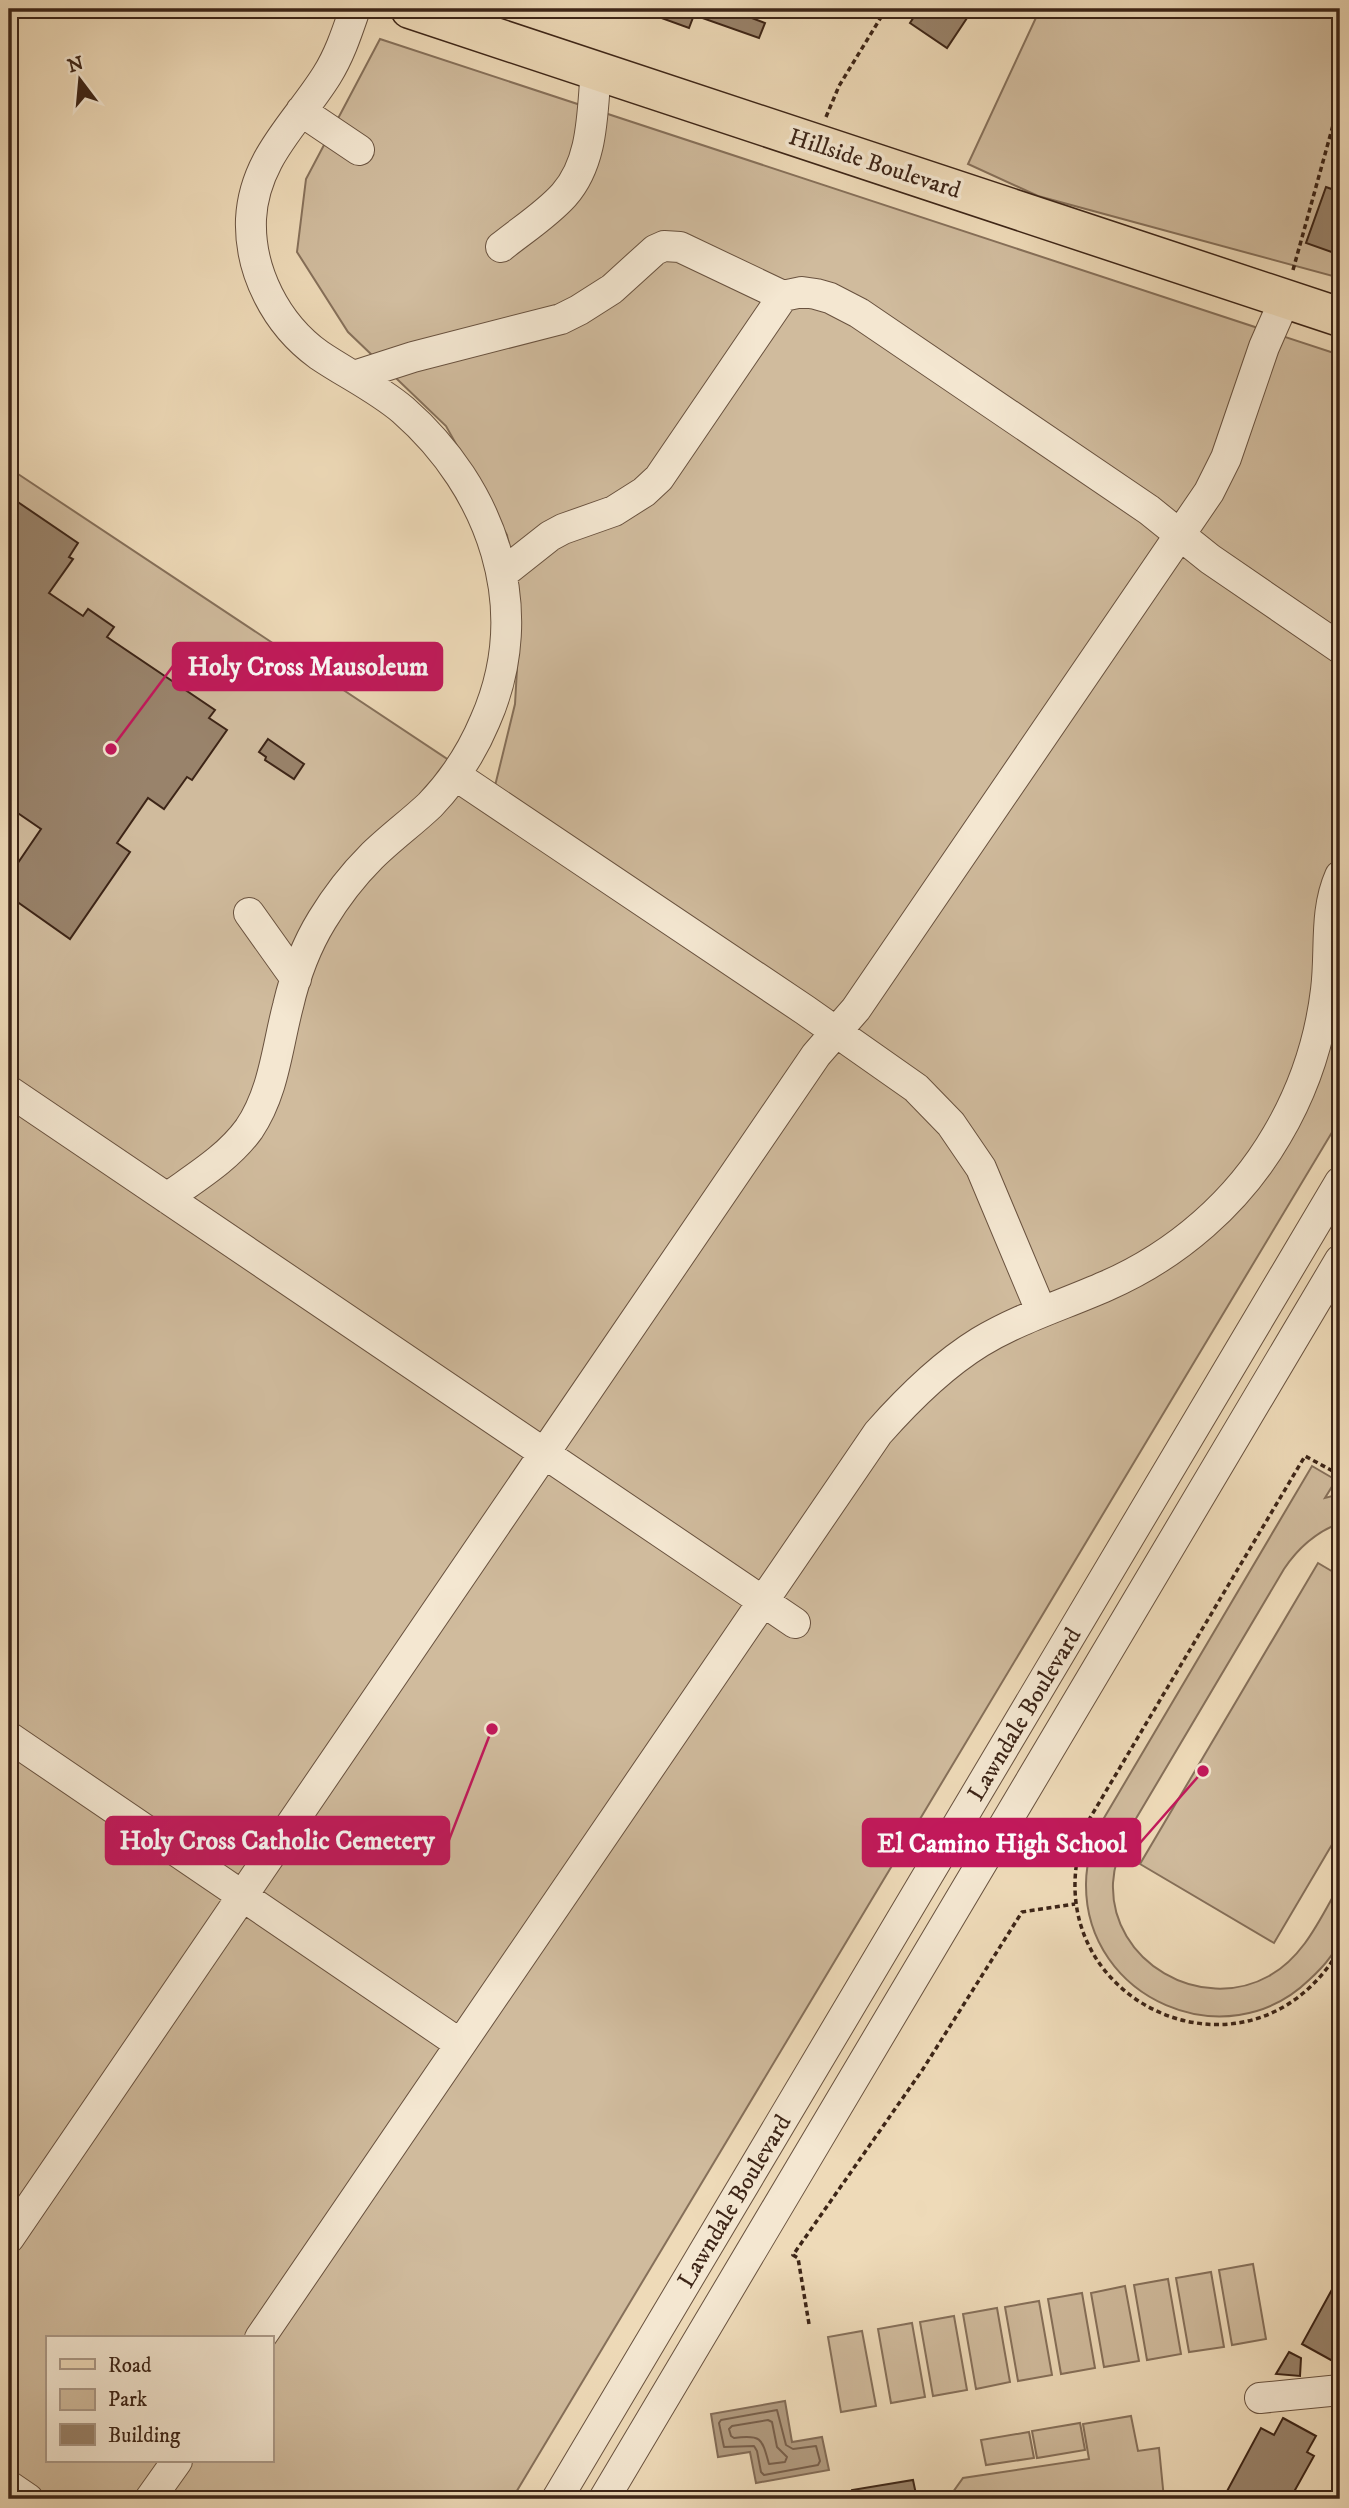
<svg xmlns="http://www.w3.org/2000/svg" width="1349" height="2508" viewBox="0 0 1349 2508" font-family="'IM FELL DW Pica',serif">
<rect width="100%" height="100%" fill="#eedab8"/>
<filter id="stains"><feTurbulence type="fractalNoise" baseFrequency=".00286" numOctaves="4"/><feColorMatrix values="0 0 0 0 .2 0 0 0 0 .09 0 0 0 0 .02 0 0 0 .5 -.17"/></filter>
<radialGradient id="worn" r=".72"><stop offset=".6" stop-color="#630" stop-opacity="0"/><stop offset="1" stop-color="#630" stop-opacity=".3"/></radialGradient>
<path fill="#d0bb9d" stroke="#86705a" stroke-width="2" fill-rule="evenodd" d="M 1040,9 L 1340,9 L 1340,278 L 1038,196 L 968,164 Z
M 380,39 L 1340,355 L 1340,1119 L 512,2499 L 9,2499 L 9,468 L 494,790 L 515,704 L 520,616 L 507,535 L 446,426 L 348,332 L 297,252 L 306,179 ZM 47,2338 L 271,2338 L 271,2461 L 47,2461 Z
M 1312,1466 L 1336,1480 L 1325,1498 L 1340,1494 L 1340,1523 C 1316,1532 1298,1548 1284,1569 L 1128,1832 C 1120,1848 1114,1864 1113,1883 C 1110,1962 1201,2014 1269,1976 C 1304,1957 1321,1917 1340,1884 C 1340,1900 1344,1921 1340,1937 C 1337,1952 1320,1970 1309,1980 C 1226,2060 1085,1999 1086,1884 C 1086,1860 1094,1839 1104,1818 Z
M 1318,1563 L 1340,1576 L 1340,1831 L 1274,1943 L 1140,1864 Z
M 1253,2264 L 1266,2339 L 1232,2345 L 1219,2270 Z
M 1211,2272 L 1224,2347 L 1189,2352 L 1176,2278 Z
M 1168,2279 L 1181,2354 L 1147,2360 L 1134,2285 Z
M 1125,2286 L 1139,2361 L 1104,2367 L 1091,2293 Z
M 1082,2293 L 1095,2368 L 1061,2374 L 1048,2299 Z
M 1039,2301 L 1052,2375 L 1018,2381 L 1005,2307 Z
M 997,2308 L 1010,2382 L 976,2389 L 963,2314 Z
M 954,2316 L 967,2390 L 933,2396 L 920,2322 Z
M 912,2323 L 925,2397 L 891,2403 L 878,2329 Z
M 862,2331 L 876,2406 L 841,2412 L 828,2337 Z
M 1131,2416 L 1138,2451 L 1159,2448 L 1164,2499 L 955,2499 L 953,2492 L 963,2478 L 1089,2459 L 1083,2424 Z
M 1080,2423 L 1085,2450 L 1037,2458 L 1032,2431 Z
M 1029,2432 L 1034,2458 L 986,2465 L 981,2440 Z"/>
<path fill="#b29c81" stroke="#836c57" stroke-width="2" d="M 785,2401 L 792,2442 L 822,2437 L 829,2470 L 756,2483 L 750,2452 L 718,2457 L 711,2414 Z"/>
<g fill="none" stroke-linecap="round" stroke-linejoin="round">
<path stroke="#78604c" stroke-width="2" d="M 777,2410 L 786,2445 L 793,2449 L 816,2446 L 820,2461 L 818,2465 L 764,2475 L 761,2472 L 757,2451 L 754,2446 L 724,2447 L 719,2423 L 721,2420 Z
M 768,2420 L 772,2422 L 777,2447 L 787,2457 L 785,2462 L 769,2464 C 762,2439 762,2434 734,2438 L 731,2436 L 729,2429 L 732,2426 Z"/>
</g>
<path fill="#99836b" stroke="#3d2517" stroke-width="2" d="M 643,9 L 743,9 L 741,14 L 765,23 L 759,38 L 694,15 L 689,28 L 642,11 Z
M 919,9 L 973,9 L 947,48 L 910,23 Z
M 1326,187 L 1340,192 L 1340,255 L 1306,243 Z
M 9,496 L 78,543 L 69,557 L 73,559 L 49,593 L 83,616 L 88,609 L 114,627 L 107,637 L 215,710 L 209,718 L 227,730 L 192,780 L 187,777 L 164,809 L 148,798 L 117,843 L 130,852 L 70,939 L 9,896 L 9,876 L 41,829 L 9,807 Z
M 268,739 L 304,764 L 294,779 L 265,760 L 266,757 L 259,752 Z
M 1340,2275 L 1340,2365 L 1302,2344 Z
M 1289,2352 L 1301,2358 L 1300,2376 L 1276,2374 Z
M 1283,2418 L 1316,2436 L 1307,2452 L 1314,2456 L 1290,2499 L 1238,2499 L 1226,2493 L 1261,2428 L 1274,2435 Z
M 913,2480 L 917,2499 L 853,2499 L 852,2490 Z"/>
<g fill="none" stroke-linecap="round" stroke-linejoin="round">
<defs>
<path id="minor" d="M 301,111 L 359,150
M 501,247 C 522,230 546,215 564,195 C 594,161 592,112 596,70
M 354,376 L 413,357 L 561,319 L 579,310 L 612,289 L 655,250 L 664,246 L 680,247 L 783,296 L 802,292 L 816,294 L 830,298 L 859,313 L 1149,510 L 1210,559 L 1340,648
M 502,574 L 550,536 L 563,529 L 614,511 L 644,492 L 659,478 L 783,296
M 455,775 L 805,1010 L 916,1088 L 951,1124 L 981,1168 L 1041,1311
M 249,913 L 296,979
M 9,1091 L 795,1623
M 167,1198 C 196,1177 228,1158 249,1129 C 274,1092 277,1048 288,1006 C 295,976 306,946 322,920 C 336,897 352,876 371,857 C 389,839 411,823 430,805 C 453,781 472,752 485,721 C 535,608 492,488 403,410 C 377,388 347,374 319,355 C 276,324 249,271 251,219 C 254,158 297,123 327,75 C 340,54 347,32 355,9
M 9,1737 L 460,2044
M 9,2238 L 816,1055 L 856,1009 L 1209,492 L 1226,458 L 1264,347 L 1285,299
M 260,2338 L 878,1433 C 908,1399 941,1366 980,1342 C 1020,1318 1063,1305 1106,1286 C 1177,1255 1238,1202 1277,1135 C 1303,1091 1320,1040 1326,990 C 1331,951 1324,912 1340,876
M 1260,2398 L 1340,2390
M 9,2486 L 28,2499
M 150,2499 L 177,2461
M 557,2499 L 1340,1182
M 604,2499 L 1340,1260"/>
<path id="major" d="M 410,9 L 1340,317"/>
</defs>
<use href="#minor" stroke="#69523f" stroke-width="32"/>
<use href="#major" stroke="#3d2517" stroke-width="41"/>
<path stroke="#3d2517" stroke-width="3.5" stroke-dasharray="5 3.5" stroke-linecap="butt" d="M 1339,9 L 1340,11
M 826,117 L 839,86 L 886,9
M 1293,270 L 1340,100
M 1340,1475 L 1305,1456 L 1090,1818 C 1014,1991 1246,2109 1340,1949
M 809,2324 L 798,2258 L 793,2255 L 923,2069 L 1022,1912 L 1075,1904"/>
<use href="#minor" stroke="#f4e7d1" stroke-width="30"/>
<use href="#major" stroke="#eedab8" stroke-width="38"/>
</g>
<g text-anchor="middle" stroke-width="7" stroke-linejoin="round" paint-order="stroke">
<g font-size="24" fill="#3d2517" stroke="#f4e7d1">
<text transform="translate(875 163) rotate(18)" y="8">Hillside Boulevard</text>
<text transform="translate(1024 1714) rotate(-59)" y="8">Lawndale Boulevard</text>
<text transform="translate(734 2201) rotate(-59)" y="8">Lawndale Boulevard</text>
</g>
</g>
<path fill="none" stroke="#c2185b" stroke-width="2.5" d="M111 749L173 666M492 1729L449 1840M1203 1771L1140 1843"/>
<g fill="#c2185b" stroke="#f4e7d1" stroke-width="2.5">
<circle cx="111" cy="749" r="7"/>
<circle cx="492" cy="1729" r="7"/>
<circle cx="1203" cy="1771" r="7"/>
</g>
<g fill="#c2185b" stroke="#c2185b" stroke-width="2.5">
<rect x="173" y="643" width="269" height="47" rx="7"/>
<rect x="106" y="1817" width="343" height="47" rx="7"/>
<rect x="863" y="1819" width="277" height="47" rx="7"/>
</g>
<g font-size="26" text-anchor="middle" font-weight="bold" fill="#fff">
<text x="308" y="675">Holy Cross Mausoleum</text>
<text x="277" y="1849">Holy Cross Catholic Cemetery</text>
<text x="1002" y="1852">El Camino High School</text>
</g>
<rect width="1349" height="2508" fill="none" stroke="#eedab8" stroke-width="35"/>
<rect x="10" y="10" width="1328" height="2487" fill="none" stroke="#3d2517" stroke-width="3.5"/>
<rect x="18" y="18" width="1314" height="2473" fill="none" stroke="#3d2517" stroke-width="2"/>
<rect x="46" y="2336" width="228" height="126" fill="#f4e7d1" stroke="#ab9987" stroke-width="2"/>
<rect x="60" y="2359" width="35" height="10" fill="#eedab8" stroke="#ab9987" stroke-width="2"/>
<text x="108" y="2372" font-size="21" fill="#3d2517">Road</text>
<rect x="60" y="2389" width="35" height="21" fill="#d0bb9d" stroke="#ab9987" stroke-width="2"/>
<text x="108" y="2406" font-size="21" fill="#3d2517">Park</text>
<rect x="60" y="2424" width="35" height="21" fill="#99836b" stroke="#ab9987" stroke-width="2"/>
<text x="108" y="2442" font-size="21" fill="#3d2517">Building</text>
<g transform="translate(80 80) rotate(344)" stroke="#f4e7d1" stroke-width="5" paint-order="stroke">
<path d="M0-5L12 26L0 18L-12 26Z" fill="#3d2517"/>
<text y="-10" font-size="19" font-weight="bold" text-anchor="middle" fill="#3d2517">N</text>
</g>
<rect width="100%" height="100%" filter="url(#stains)"/>
<rect width="100%" height="100%" fill="url(#worn)"/>
</svg>
